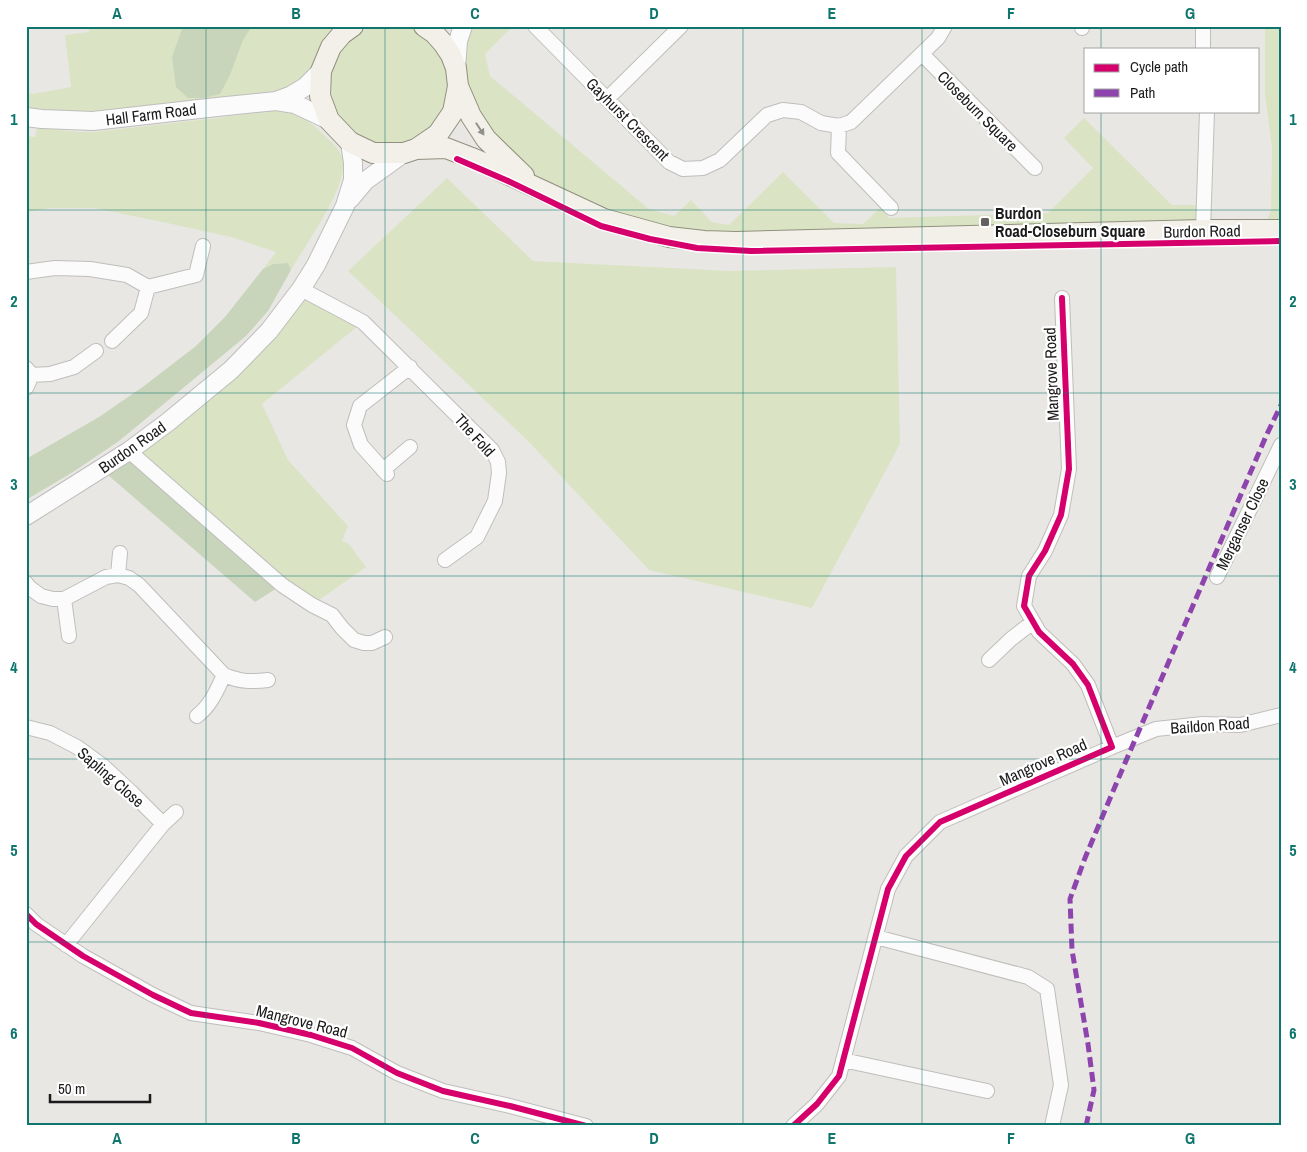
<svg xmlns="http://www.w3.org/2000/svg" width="1307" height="1152" viewBox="0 0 1307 1152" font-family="'Archivo Narrow',sans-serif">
<rect width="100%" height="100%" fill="#e9e7e4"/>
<path fill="#dae4c5" d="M331 84a60 60 0 1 1 120 0a60 60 0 1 1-120 0Z
M 88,26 L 334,26 L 334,30 L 321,71 L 276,101 L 26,117 L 26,92 L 32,94 L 71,87 L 65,35 L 89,32 Z
M 463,26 L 513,26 L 485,54 L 490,76 L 649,209 L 674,216 L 691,200 L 712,222 L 729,225 L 783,172 L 834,223 L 863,224 L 881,207 L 889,218 L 1048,213 L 1093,168 L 1064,138 L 1084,118 L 1172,205 L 1204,205 L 1203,230 L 704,241 L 534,186 L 471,116 L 458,41 Z
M 1265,26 L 1281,26 L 1281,230 L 1264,229 L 1271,210 L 1272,147 L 1265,95 Z
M 278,109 C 296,111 309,121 322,133 C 329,140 341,149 343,160 C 348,187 305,245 291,270 L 288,263 L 273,264 L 263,269 L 276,252 L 231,237 L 167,223 L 94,208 L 51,208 L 26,212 L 26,136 L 35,137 L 37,128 L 80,132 L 93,132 L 217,118 Z
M 447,178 L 533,261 L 730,271 L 896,267 L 900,444 L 812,608 L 649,570 L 528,441 L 348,271 Z
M 301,289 L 363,322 L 262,404 L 288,460 L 348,526 L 342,541 L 349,544 L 366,567 L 312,605 L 129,451 L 168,422 Z"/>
<path fill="#c8d5bb" d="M 183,26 L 252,26 L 243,40 L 230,75 L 220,94 L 204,98 L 188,98 L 176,87 L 172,57 Z
M 288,263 L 291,270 L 268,311 L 246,336 L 119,441 L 73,472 L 26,500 L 26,459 L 99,417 L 144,386 L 196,346 L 225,317 L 263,269 L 273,264 Z
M 129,451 L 282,585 L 255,602 L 101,469 Z"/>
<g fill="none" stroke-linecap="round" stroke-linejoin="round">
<defs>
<path id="minor" d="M 535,26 L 669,162 L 683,169 L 703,168 L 720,160 L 767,115 L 783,110 L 801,112 L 821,123 L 839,126 L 851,122 L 938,38 L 945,26
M 1082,26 L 1082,28
M 1203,26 L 1203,49
M 922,54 L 1035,168
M 607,99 L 681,26
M 839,126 L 838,153 L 891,208
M 1203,230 L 1207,111
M 26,272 L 55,268 L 90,269 L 127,275 L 148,287 L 196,275 L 203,246
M 301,289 L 363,322 L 492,450 L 498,462 L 499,473 L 495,501 L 477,537 L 445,560
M 112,341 L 141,313 L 148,287
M 26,368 L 32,375 L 50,374 L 74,367 L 96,351
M 26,388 L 32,375
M 129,451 L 282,585 L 312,605 L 332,615 L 342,628 L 354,640 L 364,643 L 372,643 L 385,637
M 383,470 L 410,447
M 387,474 L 361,445 L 354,425 L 360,406 L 410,367
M 118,575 L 120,553
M 1217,577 L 1281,445
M 26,583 L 30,588 L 41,596 L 53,599 L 64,599 L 106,577 L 118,575 L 129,578 L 139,585 L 224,675 C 241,682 251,682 268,680
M 64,599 L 69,636
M 989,660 L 1011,639 L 1033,622
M 197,716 C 211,705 217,690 224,675
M 26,727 L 50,733 L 77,747 L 103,766 L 130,791 L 163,824
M 1112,747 L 1156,729 L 1203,724 L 1240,725 L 1281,715
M 26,914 L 36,924 L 83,956 L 153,995 L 191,1013 L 259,1023 L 311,1035 L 352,1048 L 397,1073 L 443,1091 L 510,1106 L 586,1126
M 876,937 L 1028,977 L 1047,989 L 1061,1085 L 1052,1126
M 66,945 L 163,824 L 176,812
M 843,1060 L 987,1091
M 793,1126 L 817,1104 L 839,1076 L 888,889 L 906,856 L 940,822 L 1112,747 L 1088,685 L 1073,664 L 1039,632 L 1024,606 L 1029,576 L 1045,551 L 1061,515 L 1069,469 L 1062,298"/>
<path id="tertiary" d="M 456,68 L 458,41 L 463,26
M 276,101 L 295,104 L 329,120
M 26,117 L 42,119 L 93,121 L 217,107 L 276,101 L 290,96 L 305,87 L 321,71
M 350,199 L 365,181 L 404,153
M 26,516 L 129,451 L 168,422 L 231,370 L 269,331 L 301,289 L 316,265 L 345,206 L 353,180 L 353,163 L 350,142"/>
<path id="secondary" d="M 353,26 L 342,34 L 331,47 L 321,71 L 320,96 L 329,120 L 350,142 L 373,153 L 404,153 L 416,149 L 438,134 L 453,112 L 458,86 L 456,68 L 451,55 L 443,43 L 434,33 L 424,26
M 458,86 L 471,116 L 486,139 L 524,176
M 416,149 L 446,148 L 477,160 L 604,219 L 669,237 L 704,241 L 736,242 L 1203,230 L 1281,230"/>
</defs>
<use href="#minor" stroke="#bfbebc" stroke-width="16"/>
<use href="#tertiary" stroke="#bfbebc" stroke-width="20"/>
<use href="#secondary" stroke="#91907e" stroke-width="22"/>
<use href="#minor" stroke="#fcfbfb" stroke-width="14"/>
<use href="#tertiary" stroke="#fcfbfb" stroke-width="18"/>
<use href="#secondary" stroke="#f2f0e9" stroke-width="20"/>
<path stroke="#8e44ad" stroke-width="5" stroke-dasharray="10 5" stroke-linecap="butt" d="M 1086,1126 L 1094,1090 L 1088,1044 L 1072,950 L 1070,899 L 1085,858 L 1119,777 L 1267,434 L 1281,405"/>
<defs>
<path id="cycleway" d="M 457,159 L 508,181 L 601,226 L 650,239 L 697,248 L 751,251 L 1281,241
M 26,914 L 36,924 L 83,956 L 153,995 L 191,1013 L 259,1023 L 311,1035 L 352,1048 L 397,1073 L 443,1091 L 510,1106 L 586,1126
M 793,1126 L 817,1104 L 839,1076 L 888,889 L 906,856 L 940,822 L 1112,747 L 1088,685 L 1073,664 L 1039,632 L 1024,606 L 1029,576 L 1045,551 L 1061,515 L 1069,469 L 1062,298"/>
</defs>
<use href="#cycleway" stroke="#fff" stroke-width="9"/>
<use href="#cycleway" stroke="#d6006c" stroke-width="6"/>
</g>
<defs><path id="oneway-solid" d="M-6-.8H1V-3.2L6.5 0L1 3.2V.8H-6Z" transform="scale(1.25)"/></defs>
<use fill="#91908c" href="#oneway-solid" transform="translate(480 129) rotate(57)"/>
<path fill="none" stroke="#0f766e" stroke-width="1" stroke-opacity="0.55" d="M 206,26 L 206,1126M 385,26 L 385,1126M 564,26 L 564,1126M 743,26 L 743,1126M 922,26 L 922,1126M 1101,26 L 1101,49M 1101,111 L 1101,1126M 26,210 L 1281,210M 26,393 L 1281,393M 26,576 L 1281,576M 26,759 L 1281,759M 26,942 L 1281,942"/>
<rect fill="#636261" stroke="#fff" stroke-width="2" x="980" y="217" width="10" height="10" rx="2.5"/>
<g text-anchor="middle" stroke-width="4.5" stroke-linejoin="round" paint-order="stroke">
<g font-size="16" fill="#1b1b1b" stroke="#fff">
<text transform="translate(978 111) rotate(45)" y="6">Closeburn Square</text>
<text transform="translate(151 114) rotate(-7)" y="6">Hall Farm Road</text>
<text transform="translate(628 119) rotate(45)" y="6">Gayhurst Crescent</text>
<text transform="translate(1202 231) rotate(-1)" y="6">Burdon Road</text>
<text transform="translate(1051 374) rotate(-92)" y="6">Mangrove Road</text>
<text transform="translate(475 435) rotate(48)" y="6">The Fold</text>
<text transform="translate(132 447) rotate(-35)" y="6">Burdon Road</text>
<text transform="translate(1242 524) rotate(-64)" y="6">Merganser Close</text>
<text transform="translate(1210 725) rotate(-4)" y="6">Baildon Road</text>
<text transform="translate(1043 762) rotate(-24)" y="6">Mangrove Road</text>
<text transform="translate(111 777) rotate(41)" y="6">Sapling Close</text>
<text transform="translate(302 1021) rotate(14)" y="6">Mangrove Road</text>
</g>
<g font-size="16" font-weight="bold" fill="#1b1b1b" stroke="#fff" text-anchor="start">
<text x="995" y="219">Burdon<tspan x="995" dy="18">Road-Closeburn Square</tspan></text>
</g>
</g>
<rect width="1307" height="1152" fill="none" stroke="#ffffff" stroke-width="55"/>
<rect x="1084" y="48" width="175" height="65" fill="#ffffff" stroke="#a4a4a4"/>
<rect x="1094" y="64" width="25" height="8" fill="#d6006c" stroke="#a4a4a4"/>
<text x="1130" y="72" font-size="15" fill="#1b1b1b">Cycle path</text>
<rect x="1094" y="89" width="25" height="8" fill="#8e44ad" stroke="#a4a4a4"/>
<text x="1130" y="98" font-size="15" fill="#1b1b1b">Path</text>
<path d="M50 1094v8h100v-8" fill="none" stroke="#1b1b1b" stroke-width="2.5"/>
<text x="58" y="1094" font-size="15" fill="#1b1b1b" stroke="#ffffff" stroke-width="4" paint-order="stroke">50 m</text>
<rect x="28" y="28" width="1252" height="1096" fill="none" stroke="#0f766e" stroke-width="2"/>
<g font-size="16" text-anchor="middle" font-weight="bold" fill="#0f766e">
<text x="117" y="19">A</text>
<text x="296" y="19">B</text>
<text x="475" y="19">C</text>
<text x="654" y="19">D</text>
<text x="832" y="19">E</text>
<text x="1011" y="19">F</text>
<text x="1190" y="19">G</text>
<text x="14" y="125">1</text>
<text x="1293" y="125">1</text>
<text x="14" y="307">2</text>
<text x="1293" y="307">2</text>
<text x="14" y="490">3</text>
<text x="1293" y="490">3</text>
<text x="14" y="673">4</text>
<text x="1293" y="673">4</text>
<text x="14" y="856">5</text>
<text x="1293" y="856">5</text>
<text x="14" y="1039">6</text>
<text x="1293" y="1039">6</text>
<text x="117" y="1144">A</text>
<text x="296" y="1144">B</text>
<text x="475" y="1144">C</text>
<text x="654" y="1144">D</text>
<text x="832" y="1144">E</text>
<text x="1011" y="1144">F</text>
<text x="1190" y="1144">G</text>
</g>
</svg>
